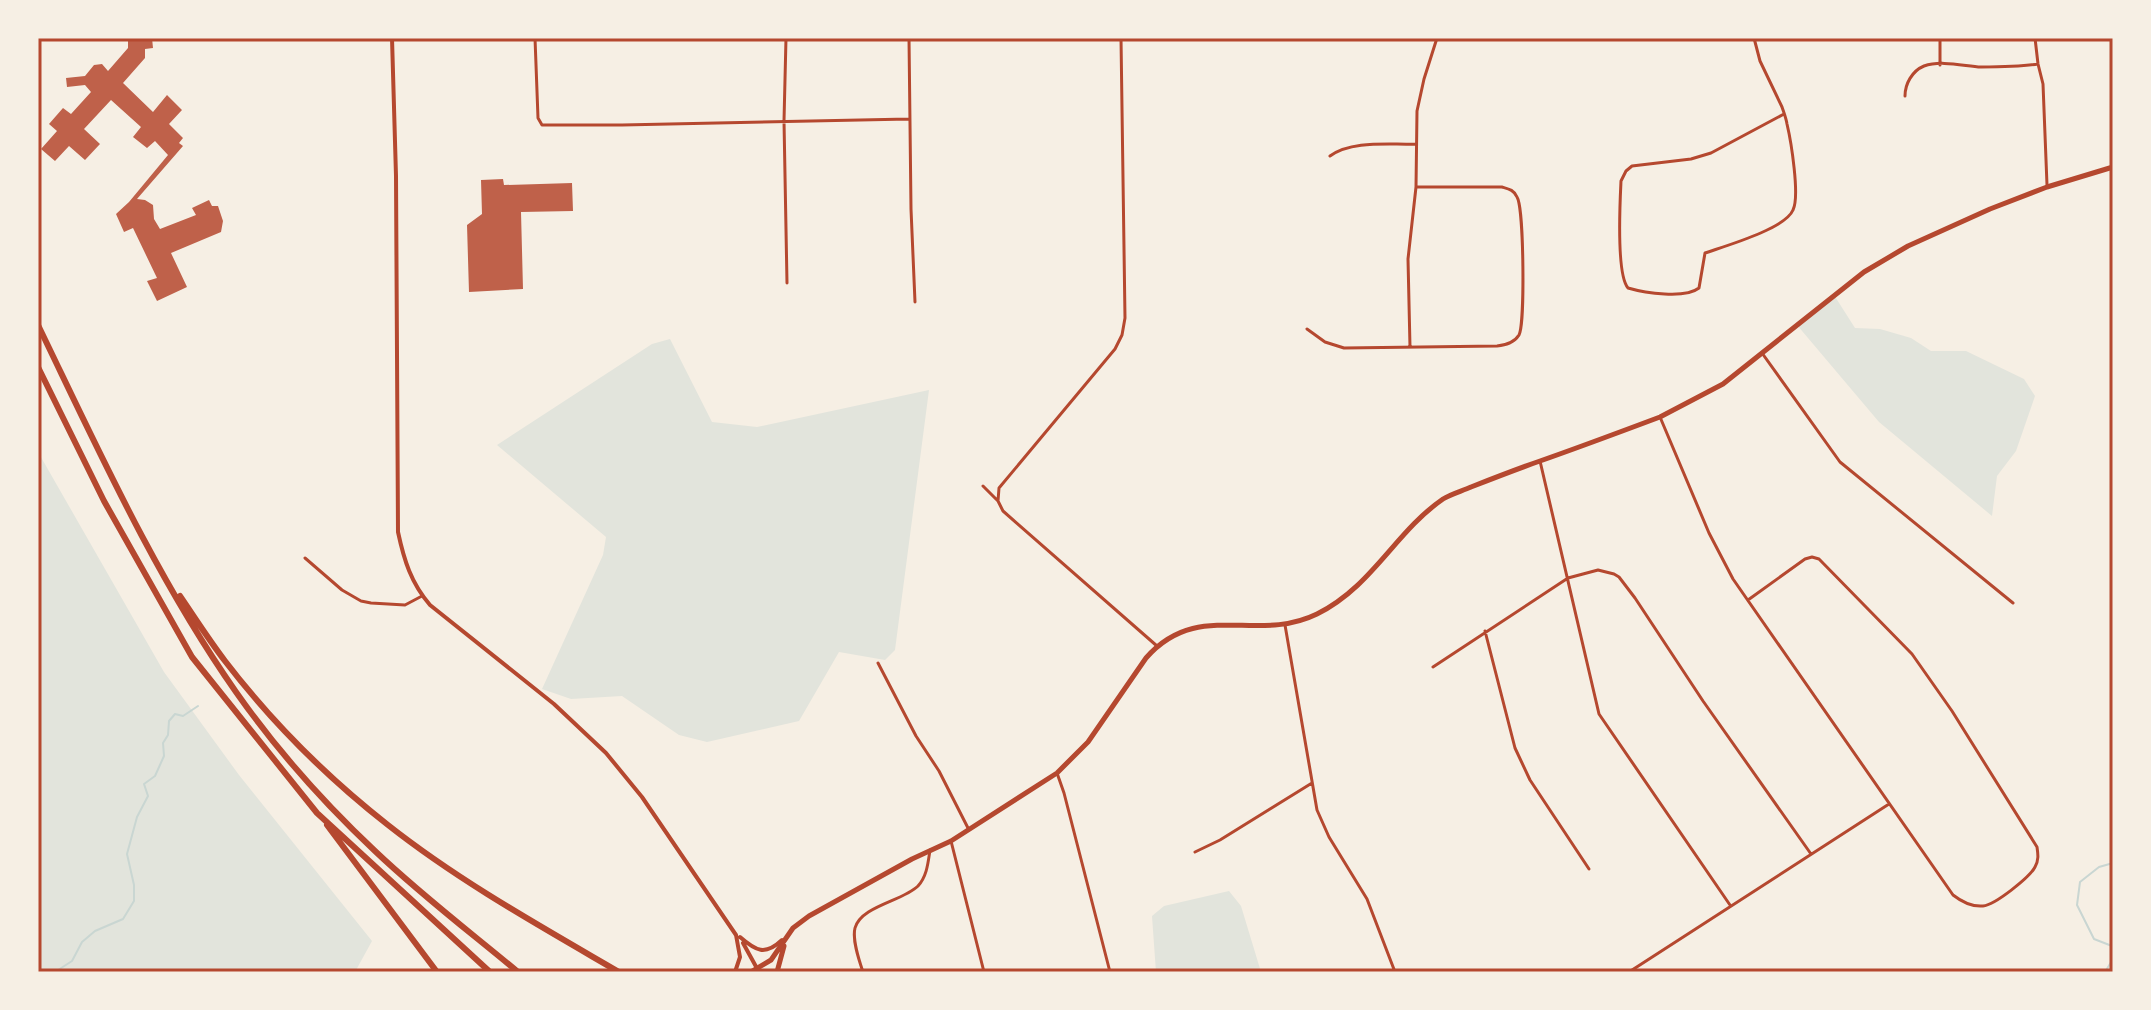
<svg xmlns="http://www.w3.org/2000/svg" width="2151" height="1010" viewBox="0 0 2151 1010" font-family="'Archivo Narrow',sans-serif">
<rect width="100%" height="100%" fill="#f6efe4"/>
<path fill="#e2e4dc" d="M 1834,295 L 1855,328 L 1880,329 L 1911,338 L 1931,351 L 1966,351 L 2024,379 L 2035,396 L 2016,451 L 1997,476 L 1992,516 L 1879,422 L 1797,325 Z
M 670,339 L 712,422 L 757,427 L 929,390 L 895,650 L 885,660 L 839,652 L 799,721 L 707,742 L 679,735 L 622,696 L 571,699 L 542,689 L 603,555 L 606,537 L 497,445 L 652,344 Z
M 38,452 L 164,672 L 239,775 L 372,941 L 355,972 L 38,972 Z
M 1229,891 L 1241,906 L 1261,972 L 1156,972 L 1152,916 L 1164,906 Z"/>
<g fill="none" stroke-linecap="round" stroke-linejoin="round">
<path stroke="#c9d6d2" stroke-width="2" d="M 55,972 L 72,961 L 82,942 L 95,931 L 123,919 L 134,901 L 134,885 L 127,854 L 137,817 L 148,796 L 144,784 L 155,776 L 164,756 L 163,743 L 168,735 L 169,721 L 175,714 L 183,716 L 198,706
M 2105,972 L 2113,959 L 2112,946 L 2094,939 L 2077,905 L 2080,882 L 2099,867 L 2113,863"/>
</g>
<path fill="#bf614a" d="M 128,38 L 152,38 L 153,48 L 145,49 L 145,58 L 123,83 L 153,112 L 167,95 L 182,110 L 169,124 L 183,138 L 179,143 L 183,146 L 137,199 L 145,200 L 153,205 L 154,219 L 160,229 L 196,215 L 192,208 L 209,200 L 212,206 L 218,206 L 223,221 L 221,232 L 171,253 L 187,287 L 157,301 L 147,281 L 157,278 L 133,228 L 124,232 L 116,214 L 129,202 L 168,155 L 155,141 L 147,148 L 133,137 L 141,127 L 111,100 L 84,129 L 100,144 L 85,160 L 69,146 L 55,161 L 41,149 L 57,131 L 49,124 L 63,108 L 71,114 L 91,92 L 85,85 L 67,87 L 66,78 L 85,76 L 94,65 L 102,64 L 108,71 L 128,48 Z
M 503,179 L 504,185 L 572,183 L 573,211 L 521,212 L 523,289 L 469,292 L 467,225 L 482,214 L 481,180 Z"/>
<g fill="none" stroke-linecap="round" stroke-linejoin="round">
<path stroke="#b5482f" stroke-width="3" d="M 535,38 L 538,118 L 542,125 L 622,125 L 909,119
M 786,38 L 784,121 L 787,283
M 909,38 L 911,209 L 915,302
M 1754,38 L 1760,61 L 1782,107 C 1784,113 1786,118 1787,124 C 1791,141 1800,196 1793,210 C 1785,229 1725,246 1705,253 L 1699,288 C 1685,299 1645,293 1628,288 C 1616,274 1620,202 1621,181 L 1626,171 L 1632,166 L 1691,159 L 1711,153 L 1784,114
M 2035,38 L 2038,64 L 2043,84 L 2047,185
M 1940,65 L 1940,38
M 1905,96 C 1905,84 1912,71 1924,66 C 1941,60 1964,66 1981,67 C 2000,67 2020,67 2038,64
M 1330,156 C 1352,140 1389,145 1416,144
M 1307,329 L 1325,342 L 1344,348 L 1497,346 C 1506,345 1514,343 1519,335 C 1525,324 1524,208 1517,197 C 1514,190 1509,189 1502,187 L 1416,187
M 1410,347 L 1408,259 L 1416,187 L 1417,111 L 1424,79 L 1437,38
M 1762,353 L 1840,462 L 2013,603
M 1660,417 L 1709,533 L 1733,579 L 1953,895 C 1962,902 1972,907 1983,906 C 1995,905 2030,877 2035,867 C 2039,860 2038,854 2037,847 L 1952,711 L 1912,654 L 1819,559 L 1812,557 L 1805,559 L 1748,600
M 1540,461 L 1599,714 L 1730,905
M 983,486 L 998,501 L 1003,511 L 1157,646
M 998,501 L 999,488 L 1115,349 L 1122,335 L 1125,318 L 1121,38
M 305,558 L 342,590 L 361,601 L 371,603 L 405,605 L 422,596
M 1285,625 L 1317,810 L 1329,837 L 1367,899 L 1395,972
M 1485,631 L 1515,748 L 1530,780 L 1589,869
M 878,663 L 916,736 L 939,771 L 969,830
M 1433,667 L 1568,578 L 1598,570 L 1614,574 L 1619,577 L 1635,598 L 1703,701 L 1811,854
M 1057,773 L 1064,793 L 1110,972
M 951,841 L 984,972
M 1195,852 L 1220,840 L 1312,783
M 863,972 C 859,960 852,940 855,928 C 861,906 903,901 918,886 C 927,876 928,863 930,850
M 1629,972 L 1889,804"/>
<path stroke="#b5482f" stroke-width="4" d="M 392,38 L 396,176 L 398,532 C 404,560 411,583 430,605 L 554,704 L 606,753 L 642,797 L 736,935 L 740,957 L 735,972
M 740,937 C 756,951 765,956 782,940
M 743,943 L 759,972"/>
<path stroke="#b5482f" stroke-width="5" d="M 751,972 L 771,960 L 793,928 L 809,916 L 912,859 L 951,841 L 1057,773 L 1088,742 L 1146,658 C 1198,599 1256,644 1317,614 C 1373,586 1395,532 1443,499 C 1451,494 1462,491 1471,487 C 1494,478 1517,469 1540,461 C 1580,447 1620,432 1660,417 L 1723,384 L 1864,272 L 1908,246 L 1990,209 L 2047,187 L 2113,167
M 777,972 L 784,946"/>
<path stroke="#b5482f" stroke-width="6" d="M 38,325 C 98,449 156,578 236,692 C 276,749 324,803 375,851 C 420,894 470,932 518,972
M 38,367 L 104,501 L 192,657 L 317,813 L 490,972
M 180,596 C 195,618 209,640 225,661 C 271,721 328,778 388,825 C 459,881 540,926 619,972
M 327,825 L 437,972"/>
</g>
<rect width="2151" height="1010" fill="none" stroke="#f6efe4" stroke-width="80"/>
<rect x="40" y="40" width="2071" height="930" fill="none" stroke="#b5482f" stroke-width="3"/>
</svg>
